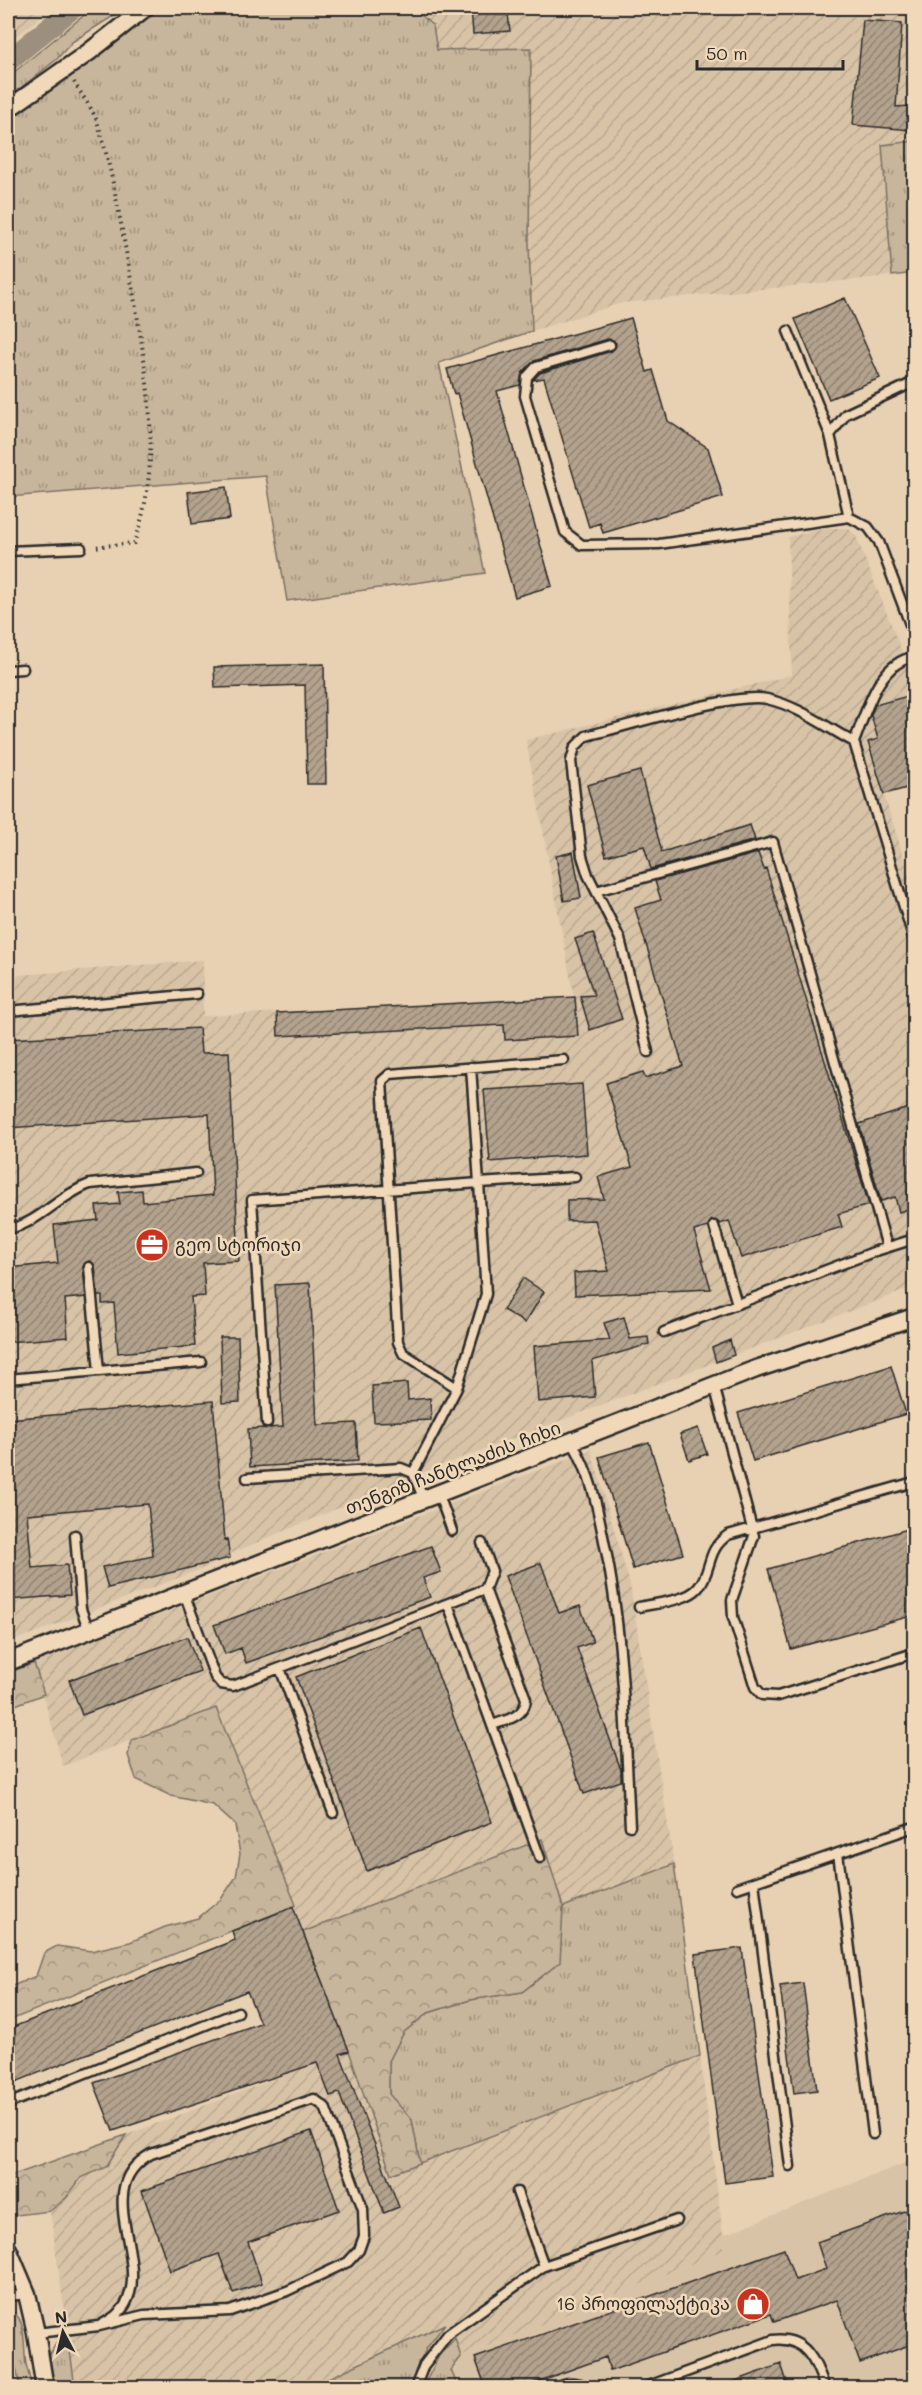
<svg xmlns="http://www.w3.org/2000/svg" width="922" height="2395" viewBox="0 0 922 2395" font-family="Mali,'Noto Sans Georgian',sans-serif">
<defs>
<pattern id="industrial-furrows" width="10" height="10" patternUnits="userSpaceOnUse" patternTransform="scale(1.5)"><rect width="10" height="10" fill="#d8c3a7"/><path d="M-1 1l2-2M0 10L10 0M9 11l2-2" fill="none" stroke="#baa890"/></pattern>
<pattern id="grass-tufts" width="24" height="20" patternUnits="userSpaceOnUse" patternTransform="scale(1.5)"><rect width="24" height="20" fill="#c8b69c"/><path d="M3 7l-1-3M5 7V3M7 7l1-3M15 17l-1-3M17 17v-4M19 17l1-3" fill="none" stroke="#a3947f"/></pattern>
<pattern id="forest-crowns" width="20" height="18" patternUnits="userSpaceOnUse" patternTransform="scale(1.5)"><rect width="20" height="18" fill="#c8b69c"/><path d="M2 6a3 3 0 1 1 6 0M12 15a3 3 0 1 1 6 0" fill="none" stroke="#a3947f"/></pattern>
<pattern id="building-hatch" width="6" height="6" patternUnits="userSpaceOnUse" patternTransform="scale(1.5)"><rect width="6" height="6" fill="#b3a28d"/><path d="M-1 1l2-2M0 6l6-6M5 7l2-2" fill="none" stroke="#928473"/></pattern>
</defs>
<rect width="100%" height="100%" fill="#e8d1b2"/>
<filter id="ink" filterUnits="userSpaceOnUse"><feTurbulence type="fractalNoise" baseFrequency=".0167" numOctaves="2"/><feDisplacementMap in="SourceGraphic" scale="12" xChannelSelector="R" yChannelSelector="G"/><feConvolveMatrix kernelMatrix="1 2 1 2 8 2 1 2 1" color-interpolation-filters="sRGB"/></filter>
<g filter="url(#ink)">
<path fill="#d8c3a7" d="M 910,2161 L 914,2173 L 914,2387 L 458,2388 L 451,2370 L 461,2357 L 722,2251 L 723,2235 Z"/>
<path fill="url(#industrial-furrows)" d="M 8,8 L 52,8 L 8,43 Z
M 413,8 L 914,8 L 914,141 L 882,145 L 892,276 L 622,303 L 532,331 L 529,243 L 437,50 L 433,26 Z
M 828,528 L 848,528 L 856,536 L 914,682 L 914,786 L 884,795 L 914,890 L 914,1287 L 414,1476 L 230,1554 L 230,1558 L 8,1643 L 8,976 L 203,960 L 203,1016 L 574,997 L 526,740 L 792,675 L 788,537 Z
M 591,1450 L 630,1584 L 674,1864 L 563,1907 L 542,1839 L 303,1932 L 293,1907 L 296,1904 L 216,1708 L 63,1766 L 34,1663 Z
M 349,2051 L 391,2174 L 700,2056 L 723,2235 L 723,2251 L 461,2357 L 455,2338 L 445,2324 L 307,2387 L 75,2387 L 50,2211 L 66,2198 L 81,2178 L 106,2167 L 126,2135 Z"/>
<path fill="url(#grass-tufts)" stroke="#7a7064" stroke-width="1.5" d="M 93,8 L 126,8 L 72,42 L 57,59 L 8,98 L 8,77 Z
M 158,8 L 413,8 L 433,26 L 437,50 L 531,48 L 529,243 L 532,331 L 439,363 L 485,573 L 287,601 L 266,476 L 8,497 L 8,121 Z
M 914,141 L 914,273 L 892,276 L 882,145 Z
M 674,1864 L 700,2056 L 420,2163 L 412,2120 L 389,2095 L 389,2061 L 404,2032 L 428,2013 L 470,2000 L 522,1992 L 559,1962 L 563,1907 Z
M 8,2310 C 28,2314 23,2349 26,2364 C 28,2372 30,2380 32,2387 L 20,2387 L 8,2331 Z
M 445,2324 L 426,2349 L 410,2387 L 307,2388 Z
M 68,2337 L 75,2387 L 51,2387 L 46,2361 L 57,2342 Z
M 455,2338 L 461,2357 L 451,2370 L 458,2387 L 423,2387 L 439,2356 Z"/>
<path fill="url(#forest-crowns)" stroke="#7a7064" stroke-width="1.5" d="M 34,1663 L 44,1694 L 8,1708 L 8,1673 Z
M 216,1708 L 296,1905 L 8,2021 L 8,1988 L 36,1976 L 44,1953 L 57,1946 L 91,1951 L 130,1942 L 165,1927 L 198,1918 L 221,1899 L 236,1877 L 240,1854 L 235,1825 L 213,1805 L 171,1796 L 136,1779 L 128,1755 L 132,1740 Z
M 542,1839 L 563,1907 L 560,1962 L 522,1992 L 470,2000 L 428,2013 L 404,2032 L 389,2061 L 389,2094 L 412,2120 L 420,2163 L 391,2174 L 349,2051 L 303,1932 Z
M 126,2135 L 106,2167 L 81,2178 L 66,2198 L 50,2211 L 8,2216 L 8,2177 Z"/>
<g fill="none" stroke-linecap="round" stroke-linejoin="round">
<path stroke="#9d8f7d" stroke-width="21" d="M 8,61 L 73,8"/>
</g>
<path fill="url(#building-hatch)" stroke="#2b2b2b" stroke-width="1.5" d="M 471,8 L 498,8 L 499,15 L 508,14 L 510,31 L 473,34 Z
M 863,20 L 902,23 L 896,107 L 910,106 L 912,130 L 853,125 Z
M 845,298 L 880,378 L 829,399 L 795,319 Z
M 631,318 L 647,372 L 653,370 L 668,421 L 708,448 L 723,497 L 603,533 L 600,523 L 589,527 L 544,378 L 533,380 L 540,373 L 612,351 L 616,343 L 608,339 L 534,361 L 522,373 L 520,385 L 497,391 L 552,586 L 515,597 L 457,393 L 454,394 L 447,369 Z
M 226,487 L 230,519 L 192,524 L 188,492 Z
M 324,664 L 326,784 L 307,784 L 305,685 L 215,688 L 214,667 Z
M 915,694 L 915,786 L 884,794 L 868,742 L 878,739 L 871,715 L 875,705 Z
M 640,771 L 662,852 L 750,825 L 755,840 L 651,869 L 644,846 L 606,856 L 587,785 Z
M 573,852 L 581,898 L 564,901 L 556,856 Z
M 758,853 L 764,869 L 766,868 L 869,1205 L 838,1214 L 842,1227 L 741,1258 L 729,1221 L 720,1224 L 712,1220 L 708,1227 L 694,1231 L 711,1289 L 575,1295 L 574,1273 L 609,1271 L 595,1220 L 567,1221 L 567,1200 L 604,1199 L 598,1177 L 632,1167 L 606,1083 L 643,1072 L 645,1078 L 683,1066 L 635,908 L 661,900 L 655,881 Z
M 593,933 L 622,1019 L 590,1030 L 580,996 L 594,995 L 575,939 Z
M 575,997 L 578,1036 L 505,1040 L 504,1025 L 278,1036 L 277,1013 Z
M 199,1028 L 201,1053 L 229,1052 L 239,1261 L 203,1263 L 205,1296 L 191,1297 L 195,1346 L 118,1353 L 114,1303 L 102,1304 L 102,1296 L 98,1296 L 95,1266 L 89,1261 L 83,1267 L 86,1297 L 65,1299 L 68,1337 L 8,1342 L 8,1268 L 58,1263 L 54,1225 L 98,1220 L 96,1206 L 120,1204 L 118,1192 L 142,1190 L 143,1202 L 213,1195 L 209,1114 L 8,1128 L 8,1039 Z
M 582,1084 L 587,1154 L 490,1162 L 484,1090 Z
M 915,1106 L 915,1207 L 899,1212 L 895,1197 L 881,1201 L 859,1124 Z
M 523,1278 L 544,1292 L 525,1323 L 503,1310 Z
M 310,1283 L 317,1425 L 356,1423 L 358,1461 L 250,1467 L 248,1429 L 283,1427 L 275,1285 Z
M 624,1317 L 630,1339 L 648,1337 L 649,1344 L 592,1361 L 595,1397 L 538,1402 L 534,1346 L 610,1340 L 604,1323 Z
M 220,1337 L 238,1337 L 240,1402 L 222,1403 Z
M 730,1340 L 734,1355 L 716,1362 L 712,1348 Z
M 891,1366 L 906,1414 L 753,1461 L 738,1413 Z
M 407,1383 L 408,1400 L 430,1398 L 431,1420 L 374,1422 L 372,1386 Z
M 213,1401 L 225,1540 L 227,1539 L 230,1558 L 108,1588 L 102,1567 L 153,1556 L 148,1504 L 27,1514 L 32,1568 L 67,1565 L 70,1595 L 8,1600 L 8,1419 Z
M 698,1428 L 707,1454 L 689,1460 L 680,1434 Z
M 649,1442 L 683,1554 L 633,1569 L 599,1457 Z
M 915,1527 L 915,1615 L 791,1649 L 768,1569 Z
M 431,1546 L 441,1572 L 423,1578 L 430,1597 L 246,1663 L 241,1648 L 225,1654 L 214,1625 Z
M 541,1563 L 559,1613 L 580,1606 L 593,1642 L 577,1648 L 621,1770 L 621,1781 L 584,1794 L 505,1576 Z
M 421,1628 L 492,1822 L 367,1871 L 296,1677 Z
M 187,1637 L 200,1671 L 82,1715 L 69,1680 Z
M 293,1907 L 349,2051 L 340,2054 L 399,2207 L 384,2213 L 339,2093 L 330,2096 L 317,2063 L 113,2131 L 94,2083 L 260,2023 L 247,1991 L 8,2085 L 8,2029 L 235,1940 L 232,1931 Z
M 742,1948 L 773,2177 L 725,2183 L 695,1954 Z
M 803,1983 L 817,2090 L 794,2093 L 780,1986 Z
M 311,2131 L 339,2210 L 248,2242 L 262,2283 L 233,2293 L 219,2254 L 170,2271 L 142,2191 Z
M 915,2207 L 915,2343 L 860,2363 L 837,2300 L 774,2322 L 771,2314 L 610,2371 L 606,2357 L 520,2388 L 486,2388 L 475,2358 L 784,2249 L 795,2280 L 826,2269 L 817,2242 Z
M 781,2364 L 789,2388 L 723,2388 L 722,2386 Z"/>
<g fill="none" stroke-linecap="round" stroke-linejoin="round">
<defs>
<path id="lane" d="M 788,331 L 830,435
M 610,345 L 536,367 L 527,377 L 525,396 L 565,532 L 582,545 L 659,544 L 849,517 L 868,527 L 879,542 L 914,635
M 849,517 L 830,435 L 846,414 L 914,382
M 8,551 L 81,548
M 8,670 L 23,669
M 854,742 C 866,713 878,662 914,657
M 596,891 L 773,842 L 887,1247
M 8,1011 L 197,994
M 648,1052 L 620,939 L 588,875 L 582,856 L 571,761 L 575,747 L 586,736 C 625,727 733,692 767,699 C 798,706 826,727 854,742 L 914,940
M 471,1067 L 479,1183 L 575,1177
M 714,1226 L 737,1304
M 8,1229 C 40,1223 59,1195 90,1184 L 196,1173
M 89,1267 L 99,1371
M 664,1332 L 876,1251 L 914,1239
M 8,1379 L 201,1362
M 714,1385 L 754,1536 L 732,1600 L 733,1617 L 755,1687 L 762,1695 L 778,1696 L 914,1653
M 457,1388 L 403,1353 L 398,1342 L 382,1081 L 390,1074 L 564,1060
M 267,1423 L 252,1200 L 479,1183 L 486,1294 L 457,1388 L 413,1473
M 572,1442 C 591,1474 597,1505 604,1541 C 624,1634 625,1731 630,1826
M 247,1478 L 401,1468 L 413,1473 L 424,1500
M 439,1495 L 452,1531
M 75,1535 L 81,1609 L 89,1631
M 482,1543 L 492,1571 L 485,1589 L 526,1699 C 525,1717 506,1720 492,1725
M 184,1593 L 215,1677 L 221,1684 L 233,1686 L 485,1589
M 448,1604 L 540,1858
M 639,1607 C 656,1603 687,1601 698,1588 C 713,1570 705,1551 728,1535 L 914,1482
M 280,1668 L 333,1813
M 838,1853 L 873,2134
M 754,1882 L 790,2166
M 737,1888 L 914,1827
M 314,2099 L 325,2107 L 363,2209 L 364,2236 L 359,2250 L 348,2262 L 287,2291 L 230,2311 L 144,2315 L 99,2326 C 109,2320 119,2315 125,2305 C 152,2259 89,2188 151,2154 Z
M 8,2104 L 238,2012
M 517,2192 L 544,2266
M 8,2296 L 27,2294
M 36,2333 L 99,2326
M 415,2388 L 424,2365 L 448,2334 L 544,2266 L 677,2220
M 555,2388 C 565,2381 578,2381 588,2388
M 643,2388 L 773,2340 C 805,2336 816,2361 825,2388"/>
<path id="street" d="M 8,109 L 89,52 L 145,8
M 8,1662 L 756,1369 L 914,1317
M 8,2249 L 27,2294 L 36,2333 L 45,2388"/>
</defs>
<use href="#lane" stroke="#2b2b2b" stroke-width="13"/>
<use href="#street" stroke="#2b2b2b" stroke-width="21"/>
<path stroke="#2b2b2b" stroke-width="4" stroke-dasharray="1.5 4.5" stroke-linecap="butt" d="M 74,82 C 81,94 92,108 97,121 C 112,169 120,219 129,268 C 144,357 166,456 134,543 L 94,547"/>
<use href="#lane" stroke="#f0d8b8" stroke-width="8"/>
<use href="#street" stroke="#f0d8b8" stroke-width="16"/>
</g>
</g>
<defs>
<symbol id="office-disc" viewBox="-11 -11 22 22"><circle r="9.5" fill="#c8321e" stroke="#f0d8b8"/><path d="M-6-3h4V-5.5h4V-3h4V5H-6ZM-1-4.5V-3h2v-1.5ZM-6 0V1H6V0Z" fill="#fff"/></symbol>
<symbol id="shop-disc" viewBox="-11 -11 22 22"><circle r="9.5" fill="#c8321e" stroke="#f0d8b8"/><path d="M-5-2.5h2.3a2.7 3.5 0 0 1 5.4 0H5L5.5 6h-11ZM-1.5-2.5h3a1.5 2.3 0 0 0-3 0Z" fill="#fff"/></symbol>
</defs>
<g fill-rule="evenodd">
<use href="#office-disc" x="133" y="1226" width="38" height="38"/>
<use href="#shop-disc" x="734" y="2285" width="38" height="38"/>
</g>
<g text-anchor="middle" stroke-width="5" stroke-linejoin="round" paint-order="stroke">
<g font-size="18" fill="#2b2b2b" stroke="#f0d8b8" text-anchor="start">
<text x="175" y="1251">გეო სტორიჯი</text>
<text x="730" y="2310" text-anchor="end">16 პროფილაქტიკა</text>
</g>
<g font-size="18" fill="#2b2b2b" stroke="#f0d8b8">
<text transform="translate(453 1468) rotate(-21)" y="6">თენგიზ ჩანტლაძის ჩიხი</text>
</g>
</g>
<rect width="922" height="2395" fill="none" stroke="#f0d8b8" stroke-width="30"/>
<rect x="15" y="15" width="892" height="2365" fill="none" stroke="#2b2b2b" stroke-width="2" filter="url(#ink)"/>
<g transform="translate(63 2332) rotate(353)" stroke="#f0d8b8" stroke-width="4.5" paint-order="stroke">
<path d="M0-4.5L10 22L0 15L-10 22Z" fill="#2b2b2b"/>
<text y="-9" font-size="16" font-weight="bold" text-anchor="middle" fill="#2b2b2b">N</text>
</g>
<path d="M697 60v9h146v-9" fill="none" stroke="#2b2b2b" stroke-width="3"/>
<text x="706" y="60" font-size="18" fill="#2b2b2b" stroke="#f0d8b8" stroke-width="4.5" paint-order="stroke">50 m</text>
</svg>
